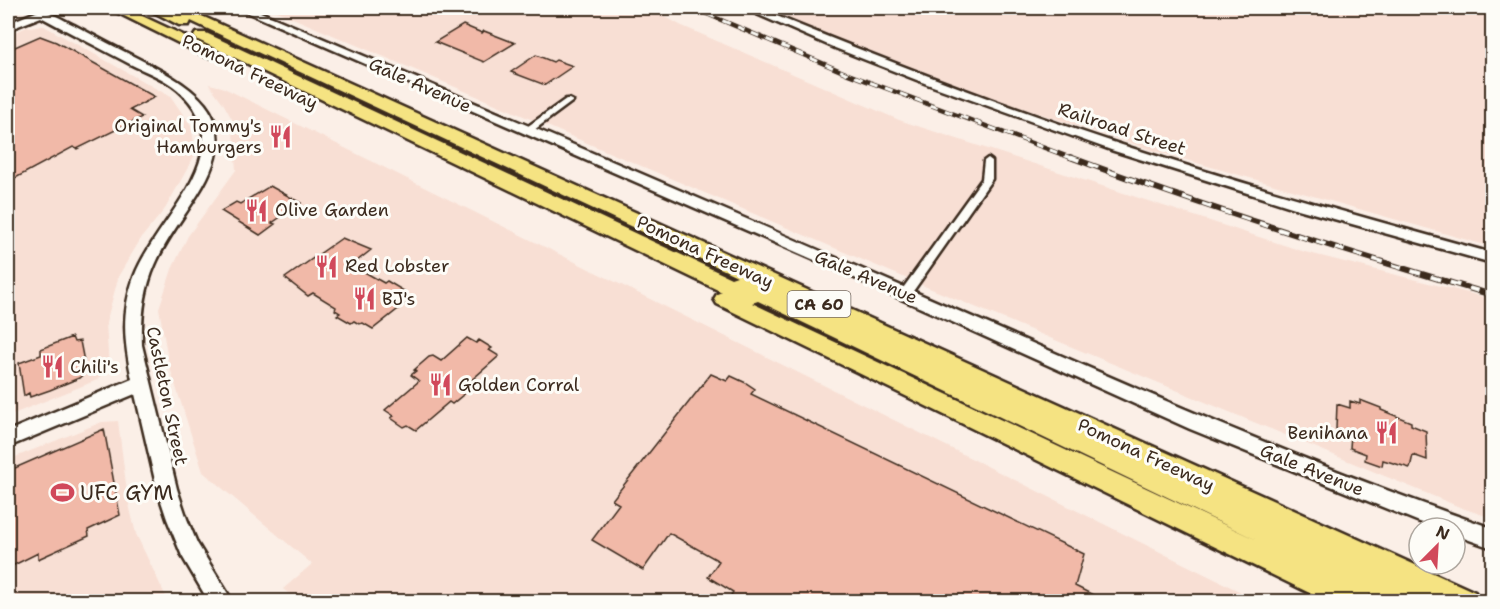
<svg xmlns="http://www.w3.org/2000/svg" width="1500" height="609" viewBox="0 0 1500 609" font-family="'Shantell Sans',sans-serif">
<rect width="100%" height="100%" fill="#fbefe7"/>
<filter id="ink" filterUnits="userSpaceOnUse"><feTurbulence type="fractalNoise" baseFrequency=".0167" numOctaves="2"/><feDisplacementMap in="SourceGraphic" scale="12" xChannelSelector="R" yChannelSelector="G"/><feConvolveMatrix kernelMatrix="1 2 1 2 8 2 1 2 1" color-interpolation-filters="sRGB"/></filter>
<g filter="url(#ink)">
<path fill="#f8dfd4" d="M 269,8 L 650,8 L 680,25 L 899,120 L 1305,252 L 1492,299 L 1492,518 L 1462,508 L 929,288 Z
M 767,8 L 1492,8 L 1492,247 L 1155,151 L 979,94 L 812,29 Z
M 44,26 L 171,97 L 191,126 L 196,153 L 165,209 L 142,237 L 119,275 L 106,323 L 109,367 L 97,380 L 8,416 L 8,35 L 27,27 Z
M 209,84 L 222,87 L 1259,601 L 298,601 L 283,589 L 312,564 L 203,472 L 169,365 L 159,308 L 172,269 L 188,236 L 236,170 L 232,119 L 223,103 Z
M 118,421 L 128,500 L 136,534 L 168,601 L 8,602 L 8,460 L 102,422 Z"/>
<path fill="#f1b9a8" stroke="#3b2a1e" stroke-width="1.5" d="M 463,25 L 482,33 L 484,31 L 515,43 L 484,62 L 435,42 Z
M 40,36 L 56,42 L 155,97 L 130,110 L 142,117 L 77,149 L 73,147 L 8,182 L 8,50 Z
M 536,55 L 553,62 L 556,60 L 573,66 L 545,85 L 511,72 Z
M 270,186 L 301,203 L 272,223 L 275,224 L 260,235 L 221,211 L 236,202 L 240,204 Z
M 342,238 L 371,250 L 352,265 L 384,283 L 387,281 L 404,291 L 398,296 L 407,302 L 373,329 L 363,323 L 359,324 L 354,321 L 351,323 L 337,315 L 340,313 L 335,310 L 336,307 L 313,293 L 308,296 L 285,278 Z
M 72,337 L 74,342 L 80,341 L 86,372 L 79,378 L 50,390 L 30,397 L 29,393 L 24,396 L 19,363 L 41,355 L 41,349 Z
M 467,338 L 476,343 L 479,340 L 492,348 L 489,350 L 499,356 L 459,391 L 464,394 L 452,404 L 449,402 L 416,430 L 408,425 L 404,427 L 391,418 L 394,416 L 385,410 L 419,381 L 411,375 L 416,371 L 414,370 L 429,357 L 433,356 L 441,361 Z
M 711,374 L 727,381 L 731,376 L 746,383 L 755,389 L 751,394 L 1084,554 L 1075,586 L 1107,602 L 727,602 L 733,592 L 708,577 L 719,561 L 669,533 L 643,570 L 592,540 L 619,504 L 612,500 Z
M 1360,400 L 1381,408 L 1381,410 L 1411,422 L 1411,425 L 1426,431 L 1427,460 L 1413,455 L 1410,468 L 1383,460 L 1382,466 L 1365,460 L 1366,454 L 1350,448 L 1351,434 L 1336,429 L 1337,404 L 1350,408 L 1350,401 L 1360,404 Z
M 104,429 L 120,515 L 88,530 L 89,536 L 38,559 L 38,553 L 8,568 L 8,471 Z"/>
<g fill="none" stroke-linecap="round" stroke-linejoin="round">
<defs>
<path id="street" d="M 566,99 L 569,99 L 573,101 L 530,133 L 524,133 L 524,129 Z
M 988,158 L 992,161 L 992,179 L 909,297 L 901,297 L 900,294 L 901,291 L 982,179 L 984,161 Z"/>
<path id="secondary" d="M 237,8 L 251,8 C 465,99 679,189 892,282 C 1091,368 1287,458 1492,528 L 1492,548 L 1455,535 L 1455,528 L 1436,528 L 1417,521 L 1190,429 L 819,262 Z
M 743,8 L 757,8 C 877,57 999,105 1122,145 C 1245,185 1368,219 1492,253 L 1492,263 L 1298,209 L 1111,150 L 927,84 L 835,48 Z
M 41,10 C 52,13 63,20 74,25 C 96,37 117,48 139,59 C 203,91 244,121 198,194 C 184,217 166,239 155,265 C 144,290 141,317 142,345 L 177,489 L 187,519 L 197,543 L 233,602 L 209,602 L 182,556 L 167,519 L 157,489 L 135,394 L 8,447 L 8,431 L 132,379 C 124,342 121,313 134,277 C 157,216 247,150 178,90 C 164,78 146,72 130,64 C 100,48 70,33 41,17 L 8,30 L 8,23 Z"/>
<path id="highway" d="M 108,8 L 125,8 L 217,51 L 220,54 L 217,57 L 207,57 Z
M 146,8 L 184,8 L 1475,592 L 1479,602 L 1386,602 L 1369,594 L 1373,602 L 1328,602 L 717,304 L 714,299 L 717,294 L 722,292 L 196,39 L 194,36 L 196,33 L 206,33 L 731,278 L 737,276 L 191,21 L 189,25 L 179,25 ZM 758,301 L 1257,540 L 752,303 Z"/>
</defs>
<use href="#street" stroke="#3b2a1e" stroke-width="5"/>
<use href="#secondary" stroke="#3b2a1e" stroke-width="5"/>
<use href="#highway" stroke="#3b2a1e" stroke-width="5"/>
<use href="#street" fill="#fdfcf7" fill-rule="evenodd"/>
<use href="#secondary" fill="#fdfcf7" fill-rule="evenodd"/>
<use href="#highway" fill="#f5e382" fill-rule="evenodd"/>
<defs>
<path id="rail-far1" d="M 693,8 L 848,74 L 1074,159"/>
<path id="rail" d="M 1070,157 C 1209,209 1350,253 1492,295"/>
</defs>
<use href="#rail-far1" stroke="#3b2a1e" stroke-width="4.5"/>
<use href="#rail" stroke="#3b2a1e" stroke-width="6"/>
<use href="#rail-far1" stroke="#fdfcf7" stroke-width="3" stroke-dasharray="8" stroke-linecap="butt"/>
<use href="#rail" stroke="#fdfcf7" stroke-width="4" stroke-dasharray="10" stroke-linecap="butt"/>
</g>
</g>
<defs>
<symbol id="restaurant-bare" viewBox="-9 -9 18 18"><path d="M-5-6h1v4h1v-4h1v4h1v-4h1v5L-1.5 .5V6h-2V.5L-5-1ZM5-6V6H3V1.5H1.5Q1.5-4 5-6Z" fill="#d1495b" stroke="#fdfcf7" stroke-width="2.5" paint-order="stroke"/></symbol>
<symbol id="stadium-bare" viewBox="-9 -9 18 18"><path d="M0-5a6.5 5 0 1 0 0 10a6.5 5 0 1 0 0-10ZM-3.5-1.8h7v3.6h-7Z" fill="#d1495b" stroke="#fdfcf7" stroke-width="2.5" paint-order="stroke"/></symbol>
</defs>
<g fill-rule="evenodd">
<use href="#restaurant-bare" x="264" y="120" width="33" height="33"/>
<use href="#restaurant-bare" x="240" y="194" width="33" height="33"/>
<use href="#restaurant-bare" x="310" y="250" width="33" height="33"/>
<use href="#restaurant-bare" x="348" y="282" width="33" height="33"/>
<use href="#restaurant-bare" x="36" y="350" width="33" height="33"/>
<use href="#restaurant-bare" x="424" y="368" width="33" height="33"/>
<use href="#restaurant-bare" x="1370" y="416" width="33" height="33"/>
<use href="#stadium-bare" x="46" y="476" width="33" height="33"/>
</g>
<g text-anchor="middle" stroke-width="6" stroke-linejoin="round" paint-order="stroke">
<rect fill="#fdfcf7" stroke="#75695f" stroke-width="1.5" x="787.5" y="291" width="63" height="26" rx="4.5"/>
<g font-size="16" font-weight="bold" fill="#3b2a1e">
<text x="819" y="310">CA 60</text>
</g>
<g font-size="18" fill="#3b2a1e" stroke="#fdfcf7">
<text transform="translate(250 72) rotate(26)" y="6">Pomona Freeway</text>
<text transform="translate(420 85) rotate(24)" y="6">Gale Avenue</text>
<text transform="translate(1122 129) rotate(18)" y="6">Railroad Street</text>
<text transform="translate(705 252) rotate(25)" y="6">Pomona Freeway</text>
<text transform="translate(866 277) rotate(23)" y="6">Gale Avenue</text>
<text transform="translate(167 396) rotate(78)" y="6">Castleton Street</text>
<text transform="translate(1146 455) rotate(25)" y="6">Pomona Freeway</text>
<text transform="translate(1312 470) rotate(22)" y="6">Gale Avenue</text>
</g>
<g font-size="18" fill="#3b2a1e" stroke="#fdfcf7" text-anchor="start">
<text x="262" y="132" text-anchor="end">Original Tommy's<tspan x="262" dy="21">Hamburgers</tspan></text>
<text x="275" y="216">Olive Garden</text>
<text x="345" y="272">Red Lobster</text>
<text x="382" y="305">BJ's</text>
<text x="70" y="373">Chili's</text>
<text x="458" y="391">Golden Corral</text>
<text x="1368" y="439" text-anchor="end">Benihana</text>
</g>
<g font-size="21" fill="#3b2a1e" stroke="#fdfcf7" text-anchor="start">
<text x="80" y="500">UFC GYM</text>
</g>
</g>
<rect width="1500" height="609" fill="none" stroke="#fdfcf7" stroke-width="30"/>
<rect x="15" y="15" width="1470" height="579" fill="none" stroke="#3b2a1e" stroke-width="2" filter="url(#ink)"/>
<g transform="translate(1437 546) rotate(24)"><circle r="28" fill="#fdfcf7" stroke="#afa8a0" stroke-width="1.5"/>
<path d="M0-4.5L10 22L0 15L-10 22Z" fill="#d1495b"/>
<text y="-9" font-size="16" font-weight="bold" text-anchor="middle" fill="#3b2a1e">N</text>
</g>
</svg>
